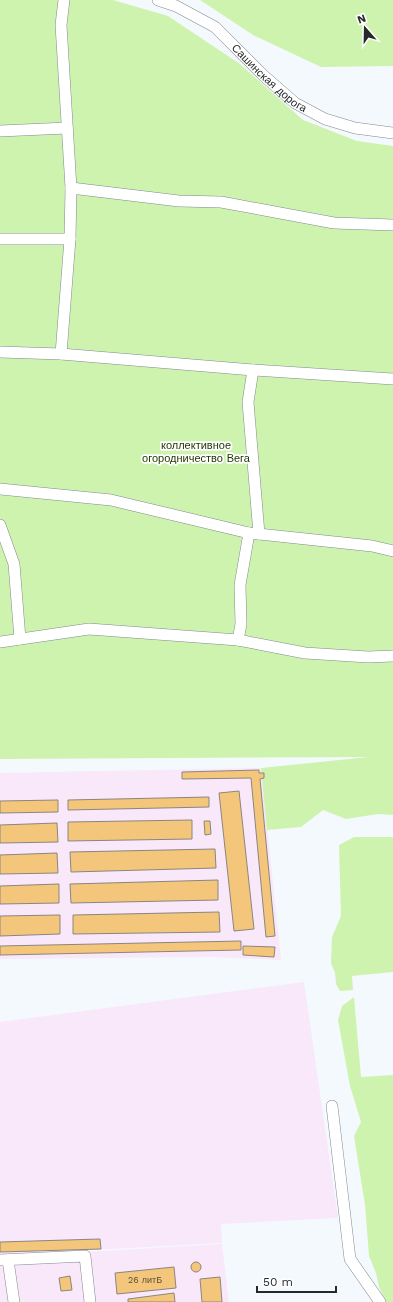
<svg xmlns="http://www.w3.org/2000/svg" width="393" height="1302" viewBox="0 0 393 1302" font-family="'Work Sans',sans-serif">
<rect width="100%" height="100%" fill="#f4f9fe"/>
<path fill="#f8e8fa" d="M 261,768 L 281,960 L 212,957 L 0,959 L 0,773 Z
M 304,982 L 338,1218 L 221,1224 L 222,1243 L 0,1255 L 0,1022 Z
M 222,1244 L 229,1302 L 0,1302 L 0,1257 Z"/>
<path fill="#cef3af" d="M 0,0 L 113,0 L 168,16 L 240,64 L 303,120 L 357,141 L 393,146 L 393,815 L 378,814 L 346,819 L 323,810 L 301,827 L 267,830 L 261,768 L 369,757 L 0,759 Z
M 200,0 L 393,0 L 393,66 L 321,67 L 253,35 Z
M 354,837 L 393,837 L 393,972 L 352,976 L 353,990 L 340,991 L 336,984 L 335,973 L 331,963 L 332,937 L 341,916 L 339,845 Z
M 354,997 L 361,1077 L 393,1075 L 393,1302 L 386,1302 L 379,1287 L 376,1273 L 369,1256 L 365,1205 L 354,1136 L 361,1122 L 350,1086 L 338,1020 L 342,1006 Z"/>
<path fill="#f4c67b" stroke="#8a867f" d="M 259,770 L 259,773 L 264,773 L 264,778 L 260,779 L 275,936 L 266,937 L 251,778 L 182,779 L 182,772 Z
M 239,791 L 254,929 L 234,931 L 219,793 Z
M 209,797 L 209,807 L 68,810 L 68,800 Z
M 58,800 L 58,812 L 0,813 L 0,801 Z
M 192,820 L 192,839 L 68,841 L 68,822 Z
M 204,821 L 210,821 L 211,834 L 205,835 Z
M 57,823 L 58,842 L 0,843 L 0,825 Z
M 215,849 L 216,868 L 71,872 L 70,852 Z
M 57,853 L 58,873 L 0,874 L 0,855 Z
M 218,880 L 218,900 L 71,903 L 70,884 Z
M 59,884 L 59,903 L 0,904 L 0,886 Z
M 219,912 L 220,932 L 73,934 L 73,915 Z
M 60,915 L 60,934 L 0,936 L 0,916 Z
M 241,941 L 241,950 L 0,955 L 0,946 Z
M 243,946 L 275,947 L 274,957 L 243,955 Z
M 100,1239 L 101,1249 L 0,1252 L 0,1242 Z
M191 1267a5 5 0 1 1 10 0a5 5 0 1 1-10 0Z
M 174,1267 L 176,1288 L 117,1294 L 115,1273 Z
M 70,1276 L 72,1290 L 61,1291 L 59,1278 Z
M 220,1277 L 222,1302 L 202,1302 L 200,1279 Z
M 174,1293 L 175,1302 L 128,1302 L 128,1299 Z"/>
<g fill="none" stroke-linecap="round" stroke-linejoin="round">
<defs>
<g id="minor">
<path id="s1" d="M 158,0 L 176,6 L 215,27 L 264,76 L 295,103 L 325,119 L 355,128 L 393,133"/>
<path d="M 0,131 L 67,128"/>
<path d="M 71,188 L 179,201 L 221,202 L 334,223 L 393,225"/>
<path d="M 0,239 L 70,239"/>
<path d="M 0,352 L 61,354 L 253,370 L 393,379"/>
<path d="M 61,354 L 70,239 L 71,188 L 61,25 L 64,0"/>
<path d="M 253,370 L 248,402 L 259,534"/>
<path d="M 0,489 L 111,500 L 249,533 L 372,546 L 393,551"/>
<path d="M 0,525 L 14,564 L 20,639"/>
<path d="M 238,640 L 241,624 L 240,585 L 249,533"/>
<path d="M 0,642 L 89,629 L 238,640 L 305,653 L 368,657 L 393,656"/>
<path d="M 332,1106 L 350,1259 L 380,1302"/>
<path d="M 0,1260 L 85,1256 L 90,1302"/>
<path d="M 8,1260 L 14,1302"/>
</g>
</defs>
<use href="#minor" stroke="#83898f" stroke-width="12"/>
<use href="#minor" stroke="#fff" stroke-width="11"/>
</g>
<g text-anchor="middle" stroke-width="3.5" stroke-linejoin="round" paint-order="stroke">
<g font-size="9" fill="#5a503e">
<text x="145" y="1283">26 литБ</text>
</g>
<g font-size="11" fill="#26282a" stroke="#fff">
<text dy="4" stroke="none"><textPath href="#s1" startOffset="138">Сашинская дорога</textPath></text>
</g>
<g font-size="11" fill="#223a04" stroke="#fff">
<text x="196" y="449">коллективное<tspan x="196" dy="13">огородничество Вега</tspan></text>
</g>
</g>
<g transform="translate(365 28) rotate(340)" stroke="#ffffff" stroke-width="3" paint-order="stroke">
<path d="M0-3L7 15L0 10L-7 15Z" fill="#26282a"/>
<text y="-6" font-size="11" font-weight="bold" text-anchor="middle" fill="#26282a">N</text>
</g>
<path d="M257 1286v6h79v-6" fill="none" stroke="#26282a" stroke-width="2"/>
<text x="263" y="1286" font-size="12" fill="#26282a" stroke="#ffffff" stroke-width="3" paint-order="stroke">50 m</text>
</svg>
